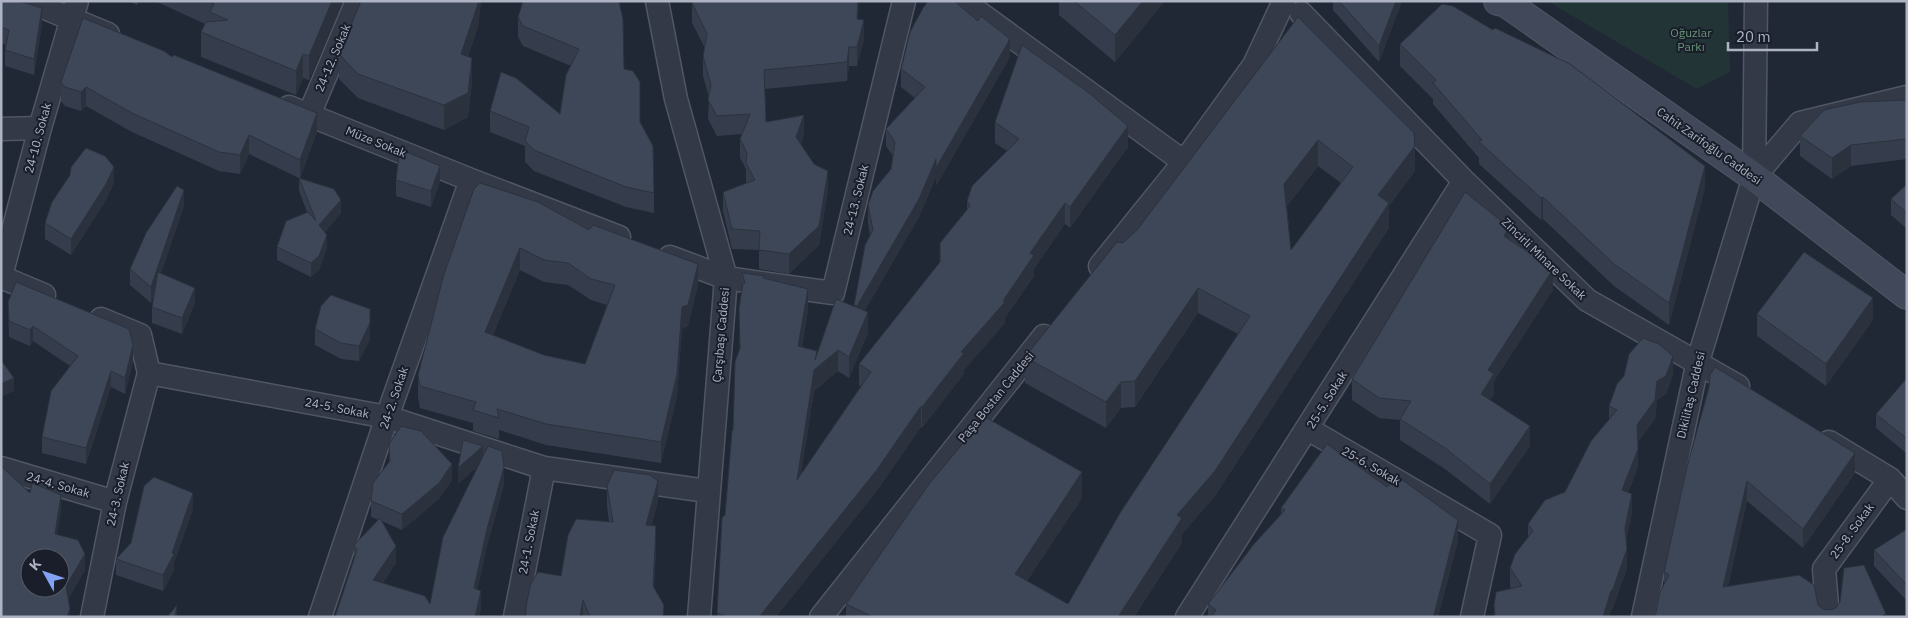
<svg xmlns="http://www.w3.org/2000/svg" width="1908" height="618" viewBox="0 0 1908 618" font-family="'IBM Plex Sans',sans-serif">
<rect width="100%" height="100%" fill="#202735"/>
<path fill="#233437" d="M 1547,1 L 1728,1 L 1730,72 L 1697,89 Z"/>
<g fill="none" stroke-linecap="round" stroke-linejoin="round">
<defs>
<path id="minor" d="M 28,1 L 108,34
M 657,1 L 676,99 L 726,278 L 699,617
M 963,1 L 1184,162
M 1301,13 L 1464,181 L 1587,300 L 1738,386
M 289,107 L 471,180 L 619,237
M 309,115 L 357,1
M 1,129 L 40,128
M 1754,177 L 1800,123 L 1907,97
M 670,257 L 726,278 L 833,293 L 904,1
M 1100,266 L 1184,162 L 1254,65 L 1284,1
M 1,276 L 40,128 L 77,1
M 1,277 L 44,295
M 101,319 L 140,335 L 149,373 L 387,417 L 544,468 L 707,491
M 1308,429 L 1490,535 L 1472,617
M 1829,442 L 1890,479 L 1907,498
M 1,468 L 115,502
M 92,617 L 115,502 L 149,373
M 320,617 L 387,417 L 471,180
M 515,617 L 544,468
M 821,617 L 1044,336
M 1187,617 L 1464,181
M 1643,617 L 1698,361 L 1754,177 L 1756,1
M 1828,617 L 1824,569 L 1890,479"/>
<path id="secondary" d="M 1498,1 L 1506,3 L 1754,177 L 1907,295"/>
</defs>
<use href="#minor" stroke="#515664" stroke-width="25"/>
<use href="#secondary" stroke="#515664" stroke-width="30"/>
<use href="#minor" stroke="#333946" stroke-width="22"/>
<use href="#secondary" stroke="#414859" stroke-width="28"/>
</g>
<path fill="#353d4c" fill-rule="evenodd" d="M 1,1 L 42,24 L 34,75 L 5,66 L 5,50 L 6,45 L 1,43 Z
M 128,1 L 139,1 L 137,5 Z
M 155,1 L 343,1 L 309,80 L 303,78 L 296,95 L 201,57 L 201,32 L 205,24 Z
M 361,1 L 481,1 L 478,27 L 468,56 L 472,82 L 468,117 L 444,130 L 358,98 L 339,79 L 339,54 Z
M 692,1 L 858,19 L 864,39 L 857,66 L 849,66 L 847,81 L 765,89 L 766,122 L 804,134 L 801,144 L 828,190 L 819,245 L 789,274 L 759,269 L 759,250 L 732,249 L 723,211 L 723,192 L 746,183 L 746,169 L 740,158 L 740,139 L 742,134 L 717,136 L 708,119 L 709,97 L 703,76 L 703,56 L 705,48 L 692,23 Z
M 1059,1 L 1165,1 L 1115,62 L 1059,15 Z
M 1333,1 L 1402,1 L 1379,62 L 1333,10 Z
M 518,17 L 624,69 L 640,122 L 654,193 L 654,213 L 626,207 L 534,171 L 525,162 L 525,146 L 490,132 L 490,111 L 560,114 L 571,66 L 523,46 L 518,37 Z
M 1298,17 L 1415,171 L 1389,206 L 1389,228 L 1215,496 L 1182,534 L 1182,543 L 1134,617 L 846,617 L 846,604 L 1082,498 L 1027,581 L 1068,604 L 1238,334 L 1198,313 L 1135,407 L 1121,408 L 1106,428 L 1025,383 L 1025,357 L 1123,243 L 1137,230 ZM 1318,166 L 1341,183 L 1291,250 L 1287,206 Z
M 1400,44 L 1705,188 L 1669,325 L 1614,286 L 1543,219 L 1541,220 L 1479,164 L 1479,158 L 1433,104 L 1433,99 L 1400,66 Z
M 172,57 L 317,132 L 300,178 L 341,213 L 325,232 L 327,248 L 319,270 L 311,277 L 277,260 L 277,247 L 307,212 L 299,191 L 299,178 L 249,154 L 240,174 L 219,171 L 132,132 L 86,106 L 81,111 L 65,106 L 61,101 L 61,82 Z
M 1010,57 L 936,186 L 936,177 L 919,217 L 865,310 L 868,333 L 849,378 L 838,371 L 814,391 L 801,474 L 861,386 L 859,385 L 859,364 L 940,263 L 940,243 L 967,210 L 967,201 L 1007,151 L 995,143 L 995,122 L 1128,147 L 1070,228 L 1065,224 L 1034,269 L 1034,276 L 1005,318 L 1005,323 L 964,370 L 964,374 L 922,428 L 921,427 L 876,492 L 776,617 L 717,617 L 722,518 L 725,515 L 733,430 L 740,350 L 739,308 L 742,288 L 742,273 L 765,278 L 808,310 L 802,347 L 817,356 L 854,306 L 870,235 L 868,223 L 868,205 L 891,169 L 893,156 L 886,146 L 886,129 L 915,98 L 901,87 L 901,69 Z
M 1907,100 L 1907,159 L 1851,166 L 1832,179 L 1800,156 L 1800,136 Z
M 396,180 L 440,182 L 431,207 L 396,196 Z
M 114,183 L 106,200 L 71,255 L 45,239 L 45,223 Z
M 1907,184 L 1907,229 L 1891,215 L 1891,199 Z
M 474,189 L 589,230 L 698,285 L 688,326 L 682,329 L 677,396 L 661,463 L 546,445 L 499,430 L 499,439 L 473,431 L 473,423 L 420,408 L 418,397 L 418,375 ZM 520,270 L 544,282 L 568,285 L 591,300 L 607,305 L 585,364 L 544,355 L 493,335 Z
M 184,206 L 161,273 L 195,303 L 182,334 L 152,323 L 152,307 L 154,295 L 151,303 L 130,285 L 130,269 Z
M 1509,239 L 1553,290 L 1494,381 L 1494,394 L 1490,400 L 1530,446 L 1490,504 L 1445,469 L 1400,440 L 1400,420 L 1379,418 L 1352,400 L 1352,379 Z
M 8,302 L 133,361 L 125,394 L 111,387 L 86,464 L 42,453 L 42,437 L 70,366 L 33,341 L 30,346 L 9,337 Z
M 1757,314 L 1873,320 L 1826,386 L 1757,336 Z
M 315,329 L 370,339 L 359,361 L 341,359 L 315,345 Z
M 1673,375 L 1666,394 L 1657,400 L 1655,419 L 1638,442 L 1638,467 L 1628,493 L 1632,513 L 1626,540 L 1627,568 L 1613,608 L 1611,610 L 1609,617 L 1494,617 L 1494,605 L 1511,588 L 1510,586 L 1510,568 L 1528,537 L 1528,524 L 1565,492 L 1609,420 L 1609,406 Z
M 1907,378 L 1907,452 L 1906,453 L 1876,428 L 1876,414 Z
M 389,444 L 452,480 L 439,499 L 402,530 L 382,521 L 396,563 L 383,583 L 430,604 L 477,467 L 458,484 L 483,455 L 504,485 L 487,546 L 477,590 L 481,608 L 479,617 L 335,617 L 354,558 L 354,545 L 379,520 L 371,517 L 371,501 L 389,462 Z
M 1687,467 L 1855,473 L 1803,548 L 1747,501 L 1728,586 L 1818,605 L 1823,609 L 1886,617 L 1655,617 L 1664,584 L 1664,572 Z
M 607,486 L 658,502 L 651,526 L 656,548 L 654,588 L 664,617 L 525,617 L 609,522 L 607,507 Z
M 1281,508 L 1458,541 L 1438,617 L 1208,617 L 1208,604 L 1281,515 Z
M 193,509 L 174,563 L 174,570 L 163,591 L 116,575 L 116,559 Z
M 1907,529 L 1907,601 L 1874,566 L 1874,550 Z"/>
<path fill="#2b323e" d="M 332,1 L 343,1 L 309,80 L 309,56 Z
M 479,1 L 481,1 L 478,27 L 461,78 L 461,54 Z
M 858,1 L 859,1 L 857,38 L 857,19 Z
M 1143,1 L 1165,1 L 1115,62 L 1115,35 Z
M 1396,1 L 1402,1 L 1379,62 L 1379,46 Z
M 42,8 L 42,24 L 34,75 L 34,59 Z
M 864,20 L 864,39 L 857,66 L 857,47 Z
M 1010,39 L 1010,57 L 936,186 L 936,168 Z
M 849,47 L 849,66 L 847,81 L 847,62 Z
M 303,54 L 303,78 L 296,95 L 296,71 Z
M 472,58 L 472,82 L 468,117 L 444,130 L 444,105 Z
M 86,87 L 86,106 L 81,111 L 81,92 Z
M 317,113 L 317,132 L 300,179 L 300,160 Z
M 804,115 L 804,134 L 796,156 L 796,137 Z
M 1128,126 L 1128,147 L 1070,228 L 1070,207 Z
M 249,135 L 249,154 L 240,174 L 240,155 Z
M 1318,140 L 1318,166 L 1284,209 L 1284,184 Z
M 1851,145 L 1851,166 L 1832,179 L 1832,158 Z
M 1415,146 L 1415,171 L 1389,206 L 1389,228 L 1215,496 L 1182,534 L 1182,543 L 1134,617 L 1118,617 L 1177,515 L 1378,195 Z
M 936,159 L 936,177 L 919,217 L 857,324 L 857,306 Z
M 440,166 L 440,182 L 431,207 L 431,191 Z
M 1705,166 L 1705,188 L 1669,325 L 1669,303 Z
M 114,167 L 114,183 L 106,200 L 71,255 L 71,239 Z
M 828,171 L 828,190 L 819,245 L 789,274 L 789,254 Z
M 184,190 L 184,206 L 151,303 L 151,287 Z
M 1543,197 L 1543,219 L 1541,220 L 1541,198 Z
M 341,200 L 341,213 L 319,238 L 319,225 Z
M 1065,203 L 1065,224 L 1034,269 L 1034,276 L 1005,318 L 1005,323 L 964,370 L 964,374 L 922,428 L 922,407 Z
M 1509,227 L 1509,247 L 1504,236 Z
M 327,235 L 327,248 L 319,270 L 311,277 L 311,263 Z
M 520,248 L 520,270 L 485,354 L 485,332 Z
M 698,264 L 698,285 L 688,326 L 682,329 L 677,396 L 661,463 L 661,442 L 682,307 Z
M 1553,269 L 1553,290 L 1494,381 L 1494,394 L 1481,414 L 1481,394 L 1488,370 Z
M 195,288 L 195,303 L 182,334 L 182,318 Z
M 1198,288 L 1198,313 L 1135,407 L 1135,381 Z
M 808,289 L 808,310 L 798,367 L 798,346 Z
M 1873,298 L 1873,320 L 1826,386 L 1826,364 Z
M 868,312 L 868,333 L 849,378 L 849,357 Z
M 370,323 L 370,339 L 359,361 L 359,346 Z
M 33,326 L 33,341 L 30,346 L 30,330 Z
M 133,345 L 133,361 L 125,394 L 125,378 Z
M 838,350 L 838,371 L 814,391 L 797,501 L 797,480 L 817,351 L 817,367 Z
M 1673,356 L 1673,375 L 1666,394 L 1657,400 L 1655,419 L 1637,443 L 1637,425 L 1657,381 Z
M 111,371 L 111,387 L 86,464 L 86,448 Z
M 14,378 L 14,391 L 1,397 L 1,384 Z
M 1121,382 L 1121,408 L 1106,428 L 1106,402 Z
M 921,406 L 921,427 L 876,492 L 776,617 L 759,617 Z
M 1530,426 L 1530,446 L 1490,504 L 1490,484 Z
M 1906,438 L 1907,438 L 1907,452 L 1906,453 Z
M 483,446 L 483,462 L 458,484 L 458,468 Z
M 1638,449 L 1638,467 L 1622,508 L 1622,490 Z
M 1855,453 L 1855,473 L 1803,548 L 1803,529 Z
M 452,464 L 452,480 L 439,499 L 402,530 L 402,514 Z
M 504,467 L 504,485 L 487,546 L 474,606 L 474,588 L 487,529 Z
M 1082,472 L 1082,498 L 1015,599 L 1015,574 Z
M 658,481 L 658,502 L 646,547 L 646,525 Z
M 1747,481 L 1747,501 L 1723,606 L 1723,587 Z
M 193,493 L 193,509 L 174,563 L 174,570 L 163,591 L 163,575 L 172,553 Z
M 1632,494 L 1632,513 L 1625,547 L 1625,528 Z
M 61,495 L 61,512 L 55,551 L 55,534 Z
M 1458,520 L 1458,541 L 1438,617 L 1432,617 Z
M 656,526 L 656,548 L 653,607 L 653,586 Z
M 396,546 L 396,563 L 373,598 L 373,580 Z
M 1627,549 L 1627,568 L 1613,608 L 1611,610 L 1609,617 L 1603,617 L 1611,591 Z
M 85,554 L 85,571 L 66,603 L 66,586 Z
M 481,591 L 481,608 L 479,617 L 475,617 Z
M 583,600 L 583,617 L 580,617 Z
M 177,605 L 177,617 L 175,617 Z
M 70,609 L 70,617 L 67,617 Z"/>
<path fill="#3e4758" stroke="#2b323e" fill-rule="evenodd" d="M 1,1 L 19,1 L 42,8 L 34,59 L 5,50 L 9,30 L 1,27 Z
M 208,1 L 332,1 L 309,56 L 303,54 L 296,71 L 201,32 L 206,22 L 228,20 L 210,12 L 214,4 Z
M 361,1 L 479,1 L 461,54 L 472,58 L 468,93 L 444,105 L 358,74 L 339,54 Z
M 523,1 L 619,1 L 623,19 L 624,69 L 633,71 L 640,82 L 640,122 L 653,146 L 654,193 L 626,187 L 534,150 L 525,141 L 529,127 L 490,111 L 501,72 L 516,78 L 560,114 L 566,75 L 579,49 L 523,26 L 518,17 Z
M 692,1 L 858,1 L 857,19 L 864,20 L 857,47 L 849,47 L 847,62 L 764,70 L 766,122 L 804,115 L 796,137 L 814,164 L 828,171 L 819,226 L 789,254 L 759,250 L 760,231 L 732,229 L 723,192 L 755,180 L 746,163 L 747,153 L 740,139 L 750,114 L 717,116 L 708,100 L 711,85 L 703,56 L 707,34 L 692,3 Z
M 928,1 L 954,1 L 978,21 L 981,16 L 1010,39 L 936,168 L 936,159 L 919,199 L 857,306 L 854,305 L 865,245 L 873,230 L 868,205 L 873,191 L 891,169 L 895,142 L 886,129 L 925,87 L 901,69 L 910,32 L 923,8 Z
M 1074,1 L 1143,1 L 1115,35 Z
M 1339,1 L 1396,1 L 1379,46 Z
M 1442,4 L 1453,6 L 1493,30 L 1495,28 L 1570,64 L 1705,166 L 1669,303 L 1614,264 L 1543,197 L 1541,198 L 1479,142 L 1482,140 L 1433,83 L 1436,80 L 1400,44 Z
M 1298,17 L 1414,133 L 1415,146 L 1378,195 L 1389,203 L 1215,471 L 1177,515 L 1182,518 L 1118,617 L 873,617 L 846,604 L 929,484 L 985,417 L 1082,472 L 1015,574 L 1068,604 L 1120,513 L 1250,316 L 1198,288 L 1135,381 L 1121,382 L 1106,402 L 1025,357 L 1117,242 L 1123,243 L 1137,230 ZM 1318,140 L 1353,167 L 1291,250 L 1284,184 Z
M 83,18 L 164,51 L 172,57 L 174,55 L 317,113 L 300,160 L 249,135 L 240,155 L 219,152 L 132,113 L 86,87 L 81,92 L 65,87 L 61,82 Z
M 1022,45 L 1089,93 L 1128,126 L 1070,207 L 1065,203 L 1030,253 L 1034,255 L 1003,301 L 1005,302 L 961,352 L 964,353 L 922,407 L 921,406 L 876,471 L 759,617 L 727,617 L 717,613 L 722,518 L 725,515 L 732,431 L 733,430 L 735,362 L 740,348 L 739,308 L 743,283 L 745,283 L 742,273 L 765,276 L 763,278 L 808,289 L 798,346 L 817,351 L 815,360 L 836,299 L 868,312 L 849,357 L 838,350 L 814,370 L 797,480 L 871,372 L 859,364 L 940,262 L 940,243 L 970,206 L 967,201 L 972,186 L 1019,139 L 995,122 Z
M 1907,100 L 1907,139 L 1851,145 L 1832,158 L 1800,136 L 1824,110 L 1860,102 Z
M 86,148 L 105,156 L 114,167 L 106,184 L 71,239 L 45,223 L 52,202 L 70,175 L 71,167 Z
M 402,150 L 440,166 L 431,191 L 396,180 L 399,155 Z
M 299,178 L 334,189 L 341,200 L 319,225 L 327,235 L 319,256 L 311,263 L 277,247 L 286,221 L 308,212 L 316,221 Z
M 480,183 L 538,202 L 589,230 L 593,225 L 698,264 L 688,305 L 682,307 L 677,374 L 661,442 L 546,424 L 497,409 L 499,418 L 473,410 L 476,402 L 420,386 L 418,375 L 444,274 L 474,189 ZM 520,248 L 544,260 L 568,263 L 591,279 L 615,285 L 585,364 L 544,355 L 485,332 Z
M 1907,184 L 1907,213 L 1891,199 Z
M 177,186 L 184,190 L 151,287 L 130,269 L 146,233 Z
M 1465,192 L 1509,227 L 1504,236 L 1553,269 L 1488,370 L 1494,374 L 1481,394 L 1530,426 L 1490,484 L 1445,448 L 1400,419 L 1411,401 L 1379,398 L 1352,379 Z
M 1804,252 L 1873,298 L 1826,364 L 1757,314 Z
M 158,272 L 195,288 L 182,318 L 152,307 Z
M 16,282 L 129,329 L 133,345 L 125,378 L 111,371 L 86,448 L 42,437 L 51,391 L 78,356 L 33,326 L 30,330 L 9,321 L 8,302 Z
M 331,295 L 370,309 L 370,323 L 359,346 L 341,343 L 315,329 L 321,306 Z
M 1643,338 L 1659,344 L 1673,356 L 1666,376 L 1657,381 L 1655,400 L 1637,425 L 1638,449 L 1622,490 L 1632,494 L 1625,528 L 1627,549 L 1613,589 L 1611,591 L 1603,617 L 1495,617 L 1494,605 L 1496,592 L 1522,586 L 1510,568 L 1515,554 L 1533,531 L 1528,524 L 1545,500 L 1565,492 L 1591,441 L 1617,410 L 1609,406 L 1617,384 L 1624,376 L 1629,354 Z
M 1,360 L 14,378 L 1,384 Z
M 1715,367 L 1855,453 L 1803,529 L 1747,481 L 1723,587 L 1799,575 L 1814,585 L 1818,605 L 1823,609 L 1830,610 L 1836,608 L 1840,602 L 1844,568 L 1864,565 L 1886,614 L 1879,617 L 1655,617 L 1660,592 L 1669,575 L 1664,572 L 1687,467 L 1709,387 L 1710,375 Z
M 1907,378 L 1907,438 L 1906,438 L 1876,414 Z
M 401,426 L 421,431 L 452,464 L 439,483 L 402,514 L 371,501 L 373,483 L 390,461 L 389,444 Z
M 463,440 L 483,446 L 458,468 Z
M 1327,444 L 1387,487 L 1397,476 L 1458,520 L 1434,615 L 1432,617 L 1211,617 L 1216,610 L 1208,604 L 1254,544 L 1285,510 L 1281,508 Z
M 488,446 L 502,451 L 504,467 L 487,529 L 474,588 L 481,591 L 475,617 L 335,617 L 357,550 L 354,545 L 380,518 L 396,546 L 373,580 L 425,596 L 430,604 L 443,537 Z
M 1,466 L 30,493 L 32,483 L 61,495 L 55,534 L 78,540 L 85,554 L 66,586 L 70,609 L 67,617 L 1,617 ZM 30,558 L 60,558 L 60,588 L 30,588 Z
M 614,470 L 650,475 L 658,481 L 646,525 L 656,526 L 653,586 L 664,605 L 663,617 L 590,617 L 583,600 L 580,617 L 525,617 L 527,601 L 531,583 L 538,572 L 561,576 L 568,535 L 576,519 L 613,522 L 607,486 Z
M 154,477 L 193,493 L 172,553 L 174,554 L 163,575 L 116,559 L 131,543 L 144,486 Z
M 1907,529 L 1907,585 L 1874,550 Z
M 177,605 L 175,617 L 167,617 Z"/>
<g text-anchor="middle" stroke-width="4" stroke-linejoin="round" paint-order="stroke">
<g font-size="12" fill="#669275" stroke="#191e2a">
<text x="1691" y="37">Oğuzlar<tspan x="1691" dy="14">Parkı</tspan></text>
</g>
<g font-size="12" fill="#adb3c3" stroke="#191e2a">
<text transform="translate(333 58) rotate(-67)" y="4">24-12. Sokak</text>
<text transform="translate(38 138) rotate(-75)" y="4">24-10. Sokak</text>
<text transform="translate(376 142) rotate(22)" y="4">Müze Sokak</text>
<text transform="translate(1709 146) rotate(35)" y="4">Cahit Zarifoğlu Caddesi</text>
<text transform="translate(856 200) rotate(-76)" y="4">24-13. Sokak</text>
<text transform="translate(1544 259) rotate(44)" y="4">Zincirli Minare Sokak</text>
<text transform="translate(721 335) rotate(-85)" y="4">Çarşıbaşı Caddesi</text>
<text transform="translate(1691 395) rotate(-77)" y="4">Dikilitaş Caddesi</text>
<text transform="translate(996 397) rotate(-51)" y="4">Paşa Bostan Caddesi</text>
<text transform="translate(394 398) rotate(-71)" y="4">24-2. Sokak</text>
<text transform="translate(1327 400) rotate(-58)" y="4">25-5. Sokak</text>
<text transform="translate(337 408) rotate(11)" y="4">24-5. Sokak</text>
<text transform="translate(1371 466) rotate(30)" y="4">25-6. Sokak</text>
<text transform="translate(58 485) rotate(16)" y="4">24-4. Sokak</text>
<text transform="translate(118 494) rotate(-77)" y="4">24-3. Sokak</text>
<text transform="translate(1852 531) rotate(-54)" y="4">25-8. Sokak</text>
<text transform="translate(529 542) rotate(-79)" y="4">24-1. Sokak</text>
</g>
</g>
<rect width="1908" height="618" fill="none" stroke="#adb3c3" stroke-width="5"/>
<g transform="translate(45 573) rotate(310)"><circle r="24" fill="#191e2a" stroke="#545a67"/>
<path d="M0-4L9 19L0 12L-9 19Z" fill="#82a3f3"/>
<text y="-8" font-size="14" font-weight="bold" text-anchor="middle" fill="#adb3c3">K</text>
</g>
<path d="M1728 42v8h89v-8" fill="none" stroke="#adb3c3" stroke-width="2.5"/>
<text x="1736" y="42" font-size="15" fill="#adb3c3" stroke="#191e2a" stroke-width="4" paint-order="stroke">20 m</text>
</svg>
